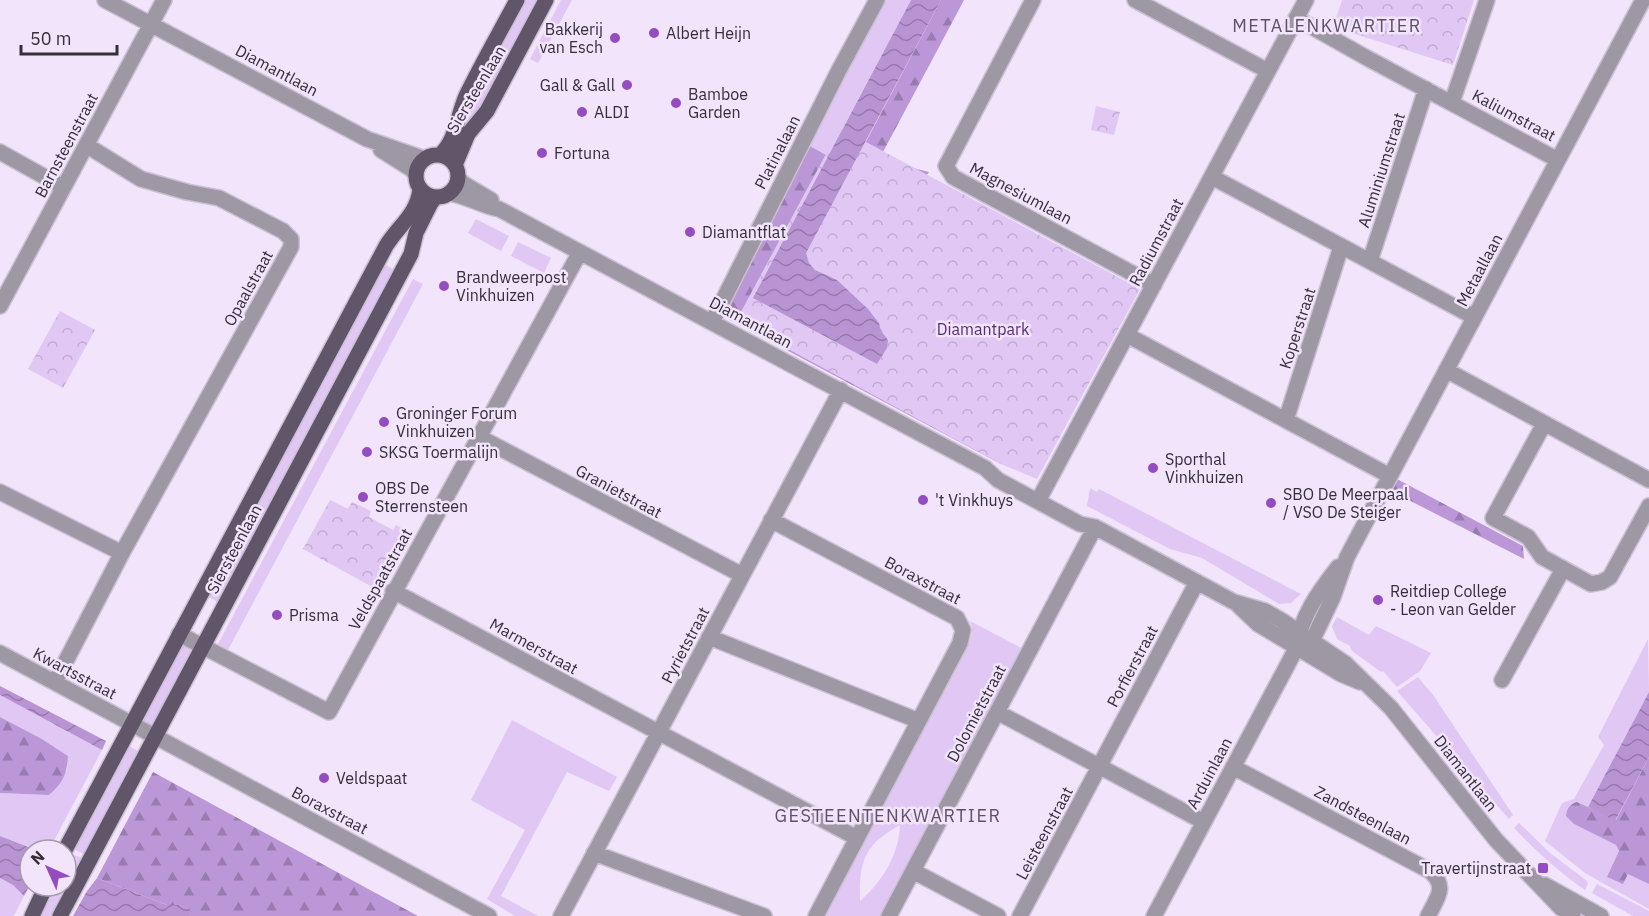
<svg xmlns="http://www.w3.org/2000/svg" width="1649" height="916" viewBox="0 0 1649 916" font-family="'IBM Plex Sans',sans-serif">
<defs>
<pattern id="forest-firs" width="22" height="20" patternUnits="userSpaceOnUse" patternTransform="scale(1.5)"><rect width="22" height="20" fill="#bb97d7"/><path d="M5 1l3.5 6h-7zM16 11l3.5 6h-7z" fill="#997caf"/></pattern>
<pattern id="park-crowns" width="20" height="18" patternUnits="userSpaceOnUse" patternTransform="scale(1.5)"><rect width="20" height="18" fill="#e1c7f4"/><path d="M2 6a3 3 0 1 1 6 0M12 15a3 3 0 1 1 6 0" fill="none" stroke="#c2abd2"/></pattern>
<pattern id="water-waves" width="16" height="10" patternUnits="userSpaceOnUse" patternTransform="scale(1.5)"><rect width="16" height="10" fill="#b894d3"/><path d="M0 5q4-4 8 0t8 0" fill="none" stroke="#9679ac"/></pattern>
</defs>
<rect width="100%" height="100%" fill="#f1e4fb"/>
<path fill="#e1c7f4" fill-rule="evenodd" d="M 522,0 L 542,0 L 487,103 L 463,131 L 465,112 Z
M 561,0 L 572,0 L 538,63 L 530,59 Z
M 886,0 L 911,0 L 828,156 L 808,145 Z
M 476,219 L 509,236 L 501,251 L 468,233 Z
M 518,242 L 551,258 L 544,273 L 511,256 Z
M 384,264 L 398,272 L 221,604 L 205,595 Z
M 413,279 L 423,284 L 228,650 L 218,644 Z
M 1090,488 L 1097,492 L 1099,489 L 1301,594 L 1291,603 L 1279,604 L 1202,558 L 1170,549 L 1087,506 Z
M 1337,617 L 1369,635 L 1376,626 L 1431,653 L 1420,671 L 1397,687 L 1383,671 L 1381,672 L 1352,651 L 1350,646 L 1337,639 L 1332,626 Z
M 970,621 L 1023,649 L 883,916 L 824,916 L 967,648 C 971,638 974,631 970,621 ZM 900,825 C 899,855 882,882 860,901 C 859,861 864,845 900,825 Z
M 1648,639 L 1649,692 L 1588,807 L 1577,802 L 1574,824 L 1616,845 L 1628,873 L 1649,884 L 1649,909 L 1585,873 L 1545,841 L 1562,803 L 1574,799 L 1604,745 L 1598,737 Z
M 182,645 L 187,646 L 193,650 L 158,723 L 150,726 L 145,723 L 142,718 Z
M 1418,677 L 1433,695 L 1513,815 L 1509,819 L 1397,691 Z
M 0,695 L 102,750 L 49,850 L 36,850 L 0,836 L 0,793 L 49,795 L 67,770 L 68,756 L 42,739 L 0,717 Z
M 512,720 L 617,777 L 609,791 L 567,772 L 501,896 L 538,916 L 515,916 L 487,899 L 525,830 L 471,800 Z
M 125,744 L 142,753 L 87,855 L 70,848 Z
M 1519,823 L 1550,853 L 1587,881 L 1588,884 L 1585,890 C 1559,872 1536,851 1514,828 Z
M 68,853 L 86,859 L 56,916 L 35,916 L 50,886 L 66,886 Z
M 0,878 L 13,885 L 24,896 L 14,916 L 0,916 Z
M 1597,884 L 1649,911 L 1649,916 L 1633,916 L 1592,893 Z"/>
<path fill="url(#forest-firs)" d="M 941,0 L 964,0 L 883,152 L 909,167 L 929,172 L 924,179 L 860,153 Z
M 808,145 L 828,156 L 1007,454 L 1001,464 L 717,313 Z
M 1397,479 L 1523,546 L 1524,559 L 1391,491 Z
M 0,717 L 42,739 L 68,756 C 67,774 63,783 49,795 L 0,793 Z
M 1649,757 L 1649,884 L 1628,874 L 1623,884 L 1607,877 L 1619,851 L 1616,845 L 1574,824 L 1566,816 C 1567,808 1570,804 1577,802 L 1616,820 Z
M 153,772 L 418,916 L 189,916 L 191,910 L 179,905 L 167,905 L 97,878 Z"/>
<path fill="url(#park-crowns)" d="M 1342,0 L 1474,0 L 1453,65 L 1333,27 Z
M 1096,106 L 1120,112 L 1114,135 L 1091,130 Z
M 840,128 L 1140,289 L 1037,479 L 1001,464 L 736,321 Z
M 60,311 L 95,330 L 63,388 L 28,369 Z
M 330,500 L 348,509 L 352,502 L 371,511 L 369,517 L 393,530 L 396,525 L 408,531 L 376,589 L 303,549 Z"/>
<path fill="url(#water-waves)" d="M 911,0 L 941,0 L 806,253 L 809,263 L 815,270 L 837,280 L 868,309 L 879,323 L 881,331 L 888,340 L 887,348 L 877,364 L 753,298 Z
M 0,686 L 106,741 L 102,750 L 0,695 Z
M 1649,692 L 1649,757 L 1615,821 L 1588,807 Z
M 0,836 L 36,850 L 30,850 L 30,885 L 24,896 L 13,885 L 0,878 Z
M 97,878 L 167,905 L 179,905 L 192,910 L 189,916 L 73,916 L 87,891 Z"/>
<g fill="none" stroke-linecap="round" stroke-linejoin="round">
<defs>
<path id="minor" d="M 105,0 L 367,139 L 425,159
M 1033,0 L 946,166 L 953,177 L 1154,285
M 1135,0 L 1268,71
M 1296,18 L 1367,58 L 1558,160
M 1452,102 L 1487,0
M 381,150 L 411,169 L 416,174
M 0,152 L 63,187
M 1212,177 L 1474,317
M 458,178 L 464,184 L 491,200
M 449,193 C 467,196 482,206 499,209 L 985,468 L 998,480 L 1080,524 L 1095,527 L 1234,602 L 1265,611 L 1281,620 L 1346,664 L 1391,708 L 1496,840 L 1561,908 L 1573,916
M 1370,261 L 1426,89
M 0,306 L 164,0
M 712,322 L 838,72 L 877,0
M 1127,335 L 1390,476
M 1446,370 L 1649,480
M 1286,420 L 1341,247
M 1544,424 L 1493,518 L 1528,537 L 1542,557 L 1591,584 L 1602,582 L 1610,577 L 1649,506
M 479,437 L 742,575
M 0,492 L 122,553
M 1038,501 L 1306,0
M 771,520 L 957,618 L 963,630 L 960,643 L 816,916
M 393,591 L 857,838
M 1239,606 L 1258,624 L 1341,674 L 1360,682
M 179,634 L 329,712 L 580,252
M 709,637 L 919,721
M 1297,647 L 1312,641 L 1333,597 L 1347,557 L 1643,0
M 0,653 L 489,916
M 1502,680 L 1563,569
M 55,682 L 122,553 L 291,247 L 291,239 L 283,231 L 219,198 L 187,192 L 141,179 L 86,145
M 997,712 L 1204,822
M 1233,767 L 1430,871 C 1448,887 1437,898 1428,916
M 594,853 L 764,916
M 913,871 L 998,916
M 1545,885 L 1601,916
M 561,916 L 841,390
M 889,916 L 1095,527
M 1020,916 L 1197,582
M 1154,916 L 1297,647 C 1300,617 1320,590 1338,567"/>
<path id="major" d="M416 176a21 21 0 1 1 42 0a21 21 0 1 1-42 0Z
M 440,155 C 457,139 457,116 466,96 C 482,63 500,32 517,0
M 455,165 L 468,134 L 487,111 L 546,0
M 65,850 L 386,246 C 398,226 417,215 420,189
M 32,916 L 46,886
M 60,916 L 411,254 L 416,233 L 431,203 L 436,197"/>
</defs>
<use href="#minor" stroke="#cbc0d4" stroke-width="18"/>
<use href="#major" stroke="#cbc0d4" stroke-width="18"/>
<use href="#minor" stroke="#9e97a4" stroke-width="15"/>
<use href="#major" stroke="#605569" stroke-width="15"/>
</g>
<g fill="#944dc1" stroke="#f1e4fb" stroke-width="2">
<circle cx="654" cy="33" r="6"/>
<circle cx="615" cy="38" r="6"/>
<circle cx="627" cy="85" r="6"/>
<circle cx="676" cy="103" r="6"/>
<circle cx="582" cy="112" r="6"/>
<circle cx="542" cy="153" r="6"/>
<circle cx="690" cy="232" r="6"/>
<circle cx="444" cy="286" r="6"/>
<circle cx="384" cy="422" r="6"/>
<circle cx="367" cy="452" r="6"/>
<circle cx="1153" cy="468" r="6"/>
<circle cx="363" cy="497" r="6"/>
<circle cx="923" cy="500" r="6"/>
<circle cx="1271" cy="503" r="6"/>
<circle cx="1378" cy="600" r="6"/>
<circle cx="277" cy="615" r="6"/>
<circle cx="324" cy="778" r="6"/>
<rect x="1537" y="862" width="12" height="12" rx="3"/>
</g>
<g text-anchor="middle" stroke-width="5" stroke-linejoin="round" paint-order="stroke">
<g font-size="16" fill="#342e39" stroke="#f1e4fb" text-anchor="start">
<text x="603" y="35" text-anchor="end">Bakkerij<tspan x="603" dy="18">van Esch</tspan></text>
<text x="666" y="39">Albert Heijn</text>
<text x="615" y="91" text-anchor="end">Gall &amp; Gall</text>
<text x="688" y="100">Bamboe<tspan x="688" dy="18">Garden</tspan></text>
<text x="594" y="118">ALDI</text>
<text x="554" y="159">Fortuna</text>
<text x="702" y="238">Diamantflat</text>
<text x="456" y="283">Brandweerpost<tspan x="456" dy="18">Vinkhuizen</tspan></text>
<text x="396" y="419">Groninger Forum<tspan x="396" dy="18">Vinkhuizen</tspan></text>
<text x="379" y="458">SKSG Toermalijn</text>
<text x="1165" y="465">Sporthal<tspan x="1165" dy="18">Vinkhuizen</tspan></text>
<text x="375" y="494">OBS De<tspan x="375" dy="18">Sterrensteen</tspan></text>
<text x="1283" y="500">SBO De Meerpaal<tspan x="1283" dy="18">/ VSO De Steiger</tspan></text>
<text x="935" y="506">'t Vinkhuys</text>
<text x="1390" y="597">Reitdiep College<tspan x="1390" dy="18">- Leon van Gelder</tspan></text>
<text x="289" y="621">Prisma</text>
<text x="336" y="784">Veldspaat</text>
<text x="1531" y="874" text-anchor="end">Travertijnstraat</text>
</g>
<g font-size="16" fill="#342e39" stroke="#f1e4fb">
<text transform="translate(277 70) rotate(28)" y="6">Diamantlaan</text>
<text transform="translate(476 89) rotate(-59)" y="6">Siersteenlaan</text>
<text transform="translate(1514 115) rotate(28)" y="6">Kaliumstraat</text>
<text transform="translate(66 145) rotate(-62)" y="6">Barnsteenstraat</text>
<text transform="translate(777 152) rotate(-63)" y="6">Platinalaan</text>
<text transform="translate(1381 170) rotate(-72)" y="6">Aluminiumstraat</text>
<text transform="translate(1021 193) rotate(28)" y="6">Magnesiumlaan</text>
<text transform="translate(1156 242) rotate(-62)" y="6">Radiumstraat</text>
<text transform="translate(1479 270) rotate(-62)" y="6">Metaallaan</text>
<text transform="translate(248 288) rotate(-61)" y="6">Opaalstraat</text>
<text transform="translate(751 322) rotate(28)" y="6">Diamantlaan</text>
<text transform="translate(1297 328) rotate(-72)" y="6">Koperstraat</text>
<text transform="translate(619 491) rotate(28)" y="6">Granietstraat</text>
<text transform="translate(234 549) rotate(-62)" y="6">Siersteenlaan</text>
<text transform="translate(380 579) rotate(-61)" y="6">Veldspaatstraat</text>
<text transform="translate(923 580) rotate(28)" y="6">Boraxstraat</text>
<text transform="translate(685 645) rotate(-62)" y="6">Pyrietstraat</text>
<text transform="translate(534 646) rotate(29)" y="6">Marmerstraat</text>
<text transform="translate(1132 666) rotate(-62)" y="6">Porfierstraat</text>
<text transform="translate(75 673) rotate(28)" y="6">Kwartsstraat</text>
<text transform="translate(976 713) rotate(-62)" y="6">Dolomietstraat</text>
<text transform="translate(1209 773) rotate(-62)" y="6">Arduinlaan</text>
<text transform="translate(1466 773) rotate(52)" y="6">Diamantlaan</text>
<text transform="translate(330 810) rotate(28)" y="6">Boraxstraat</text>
<text transform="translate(1363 815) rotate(28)" y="6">Zandsteenlaan</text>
<text transform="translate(1044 833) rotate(-62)" y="6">Leisteenstraat</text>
</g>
<g font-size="16" fill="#592a76" stroke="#f1e4fb">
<text x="983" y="335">Diamantpark</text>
</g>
<g font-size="18" letter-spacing="1.5" fill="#5e5069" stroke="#f1e4fb">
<text x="1327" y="32">METALENKWARTIER</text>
<text x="888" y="822">GESTEENTENKWARTIER</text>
</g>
</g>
<g transform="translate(48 868) rotate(315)"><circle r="28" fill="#f1e4fb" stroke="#a59bad" stroke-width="1.5"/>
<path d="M0-4.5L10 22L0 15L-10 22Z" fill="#944dc1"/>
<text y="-9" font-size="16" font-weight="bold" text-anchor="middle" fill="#342e39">N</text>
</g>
<path d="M21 45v9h96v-9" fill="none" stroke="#342e39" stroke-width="3"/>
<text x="30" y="45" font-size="18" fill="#342e39" stroke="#f1e4fb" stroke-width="4.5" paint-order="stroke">50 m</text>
</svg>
